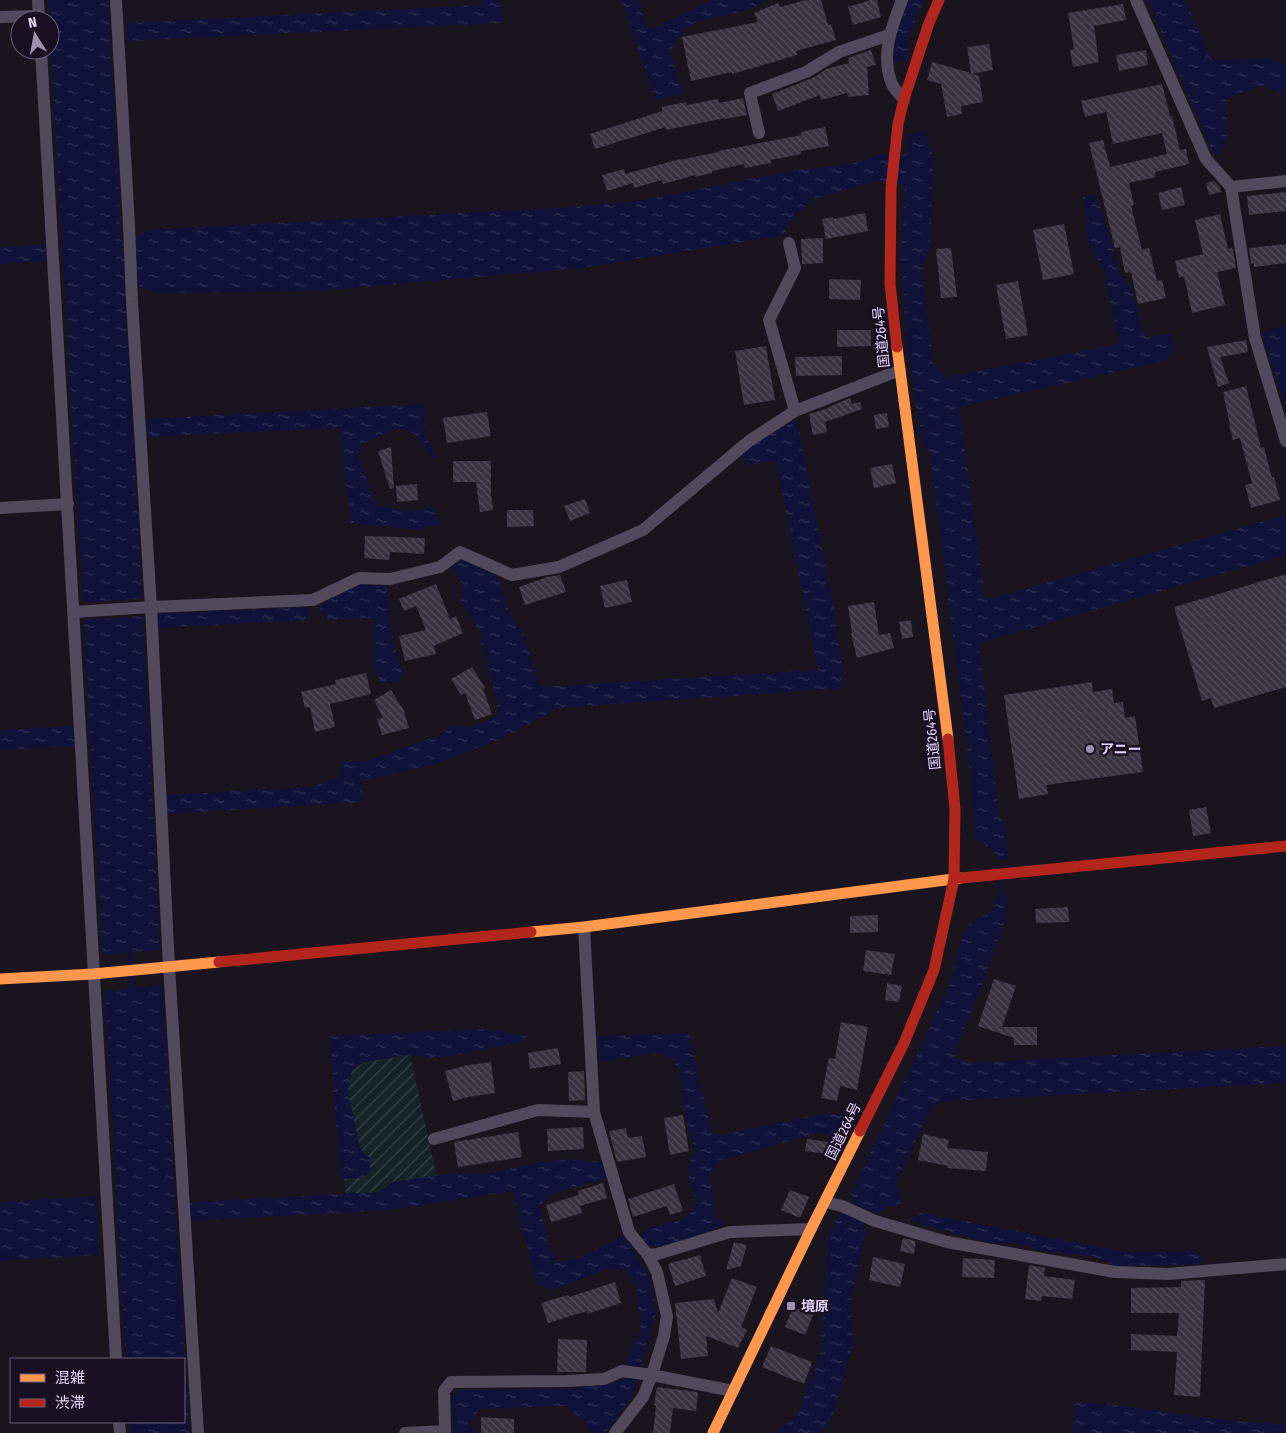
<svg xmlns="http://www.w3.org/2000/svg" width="1286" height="1433" viewBox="0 0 1286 1433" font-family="'Fira Sans Condensed','Noto Sans JP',sans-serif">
<defs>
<pattern id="garden-furrows" width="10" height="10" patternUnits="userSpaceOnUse" patternTransform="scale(1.25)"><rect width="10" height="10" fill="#152329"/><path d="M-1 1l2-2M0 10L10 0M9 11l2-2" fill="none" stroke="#374249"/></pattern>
<pattern id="water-ripples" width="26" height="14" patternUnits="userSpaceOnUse" patternTransform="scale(1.25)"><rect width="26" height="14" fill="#101239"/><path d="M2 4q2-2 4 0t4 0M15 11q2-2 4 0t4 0" fill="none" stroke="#333457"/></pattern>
<pattern id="building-back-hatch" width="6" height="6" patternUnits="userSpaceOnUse" patternTransform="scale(1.25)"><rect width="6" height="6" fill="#393240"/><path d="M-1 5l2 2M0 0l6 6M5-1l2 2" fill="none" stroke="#564f5c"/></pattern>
</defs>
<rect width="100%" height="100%" fill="#19141e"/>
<path fill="url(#garden-furrows)" d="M 406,1037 L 440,1191 L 347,1205 L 331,1041 Z"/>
<path fill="url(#water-ripples)" d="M 48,0 L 108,0 L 122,253 L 137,252 L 136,238 L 146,230 L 572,207 L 638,201 L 793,171 L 861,162 L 879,154 L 907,155 L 908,134 L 925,131 L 934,157 L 930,247 L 922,269 L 933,363 L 946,377 L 1119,344 L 1104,272 L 1088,239 L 1083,197 L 1096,194 L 1122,279 L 1132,289 L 1145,337 L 1171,334 L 1175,349 L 1168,360 L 959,407 L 985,600 L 1286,515 L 1286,555 L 979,643 L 999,815 L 1007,828 L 1008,860 L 995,859 L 992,849 L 975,840 L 970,769 L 930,454 L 922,441 L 907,347 L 901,255 L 905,185 L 876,181 L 811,200 L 786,226 L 785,235 L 582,268 L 317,291 L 158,293 L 139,287 L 138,273 L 124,273 L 142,599 L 83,602 Z
M 481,0 L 500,0 L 503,10 L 503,23 L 126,41 L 126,23 L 482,5 Z
M 622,0 L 639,0 L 648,30 L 711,0 L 765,0 L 749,10 L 696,22 L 683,30 L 670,52 L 683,94 L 656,100 Z
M 909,0 L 923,0 L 908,39 L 906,59 L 894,63 L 896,34 Z
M 1148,0 L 1185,0 L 1212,60 L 1269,59 L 1286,64 L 1286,96 L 1263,86 L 1226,98 L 1227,133 L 1220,156 L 1213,153 Z
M 47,244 L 48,261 L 0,264 L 0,247 Z
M 1286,325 L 1286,409 L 1262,333 Z
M 425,404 L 425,435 L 436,457 L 432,458 L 414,433 L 395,429 L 362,444 L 359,457 L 376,506 L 410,511 L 435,507 L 439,525 L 415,530 L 351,523 L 339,428 L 146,437 L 145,419 Z
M 797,419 L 832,599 L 845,688 L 558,708 L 499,740 L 433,765 L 361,781 L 362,802 L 167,814 L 166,795 L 313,787 L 340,776 L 342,761 L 366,761 L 443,734 L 450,725 L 470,727 L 494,718 L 499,711 L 479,630 L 462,602 L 462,583 L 452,566 L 463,560 L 476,563 L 500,580 L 509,614 L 522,630 L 540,687 L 818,670 L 776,461 L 747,465 L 743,453 L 756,441 Z
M 360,584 L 387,585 L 392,638 L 403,674 L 400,683 L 381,683 L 374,667 L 373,618 L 326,620 L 319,606 Z
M 308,607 L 309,620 L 159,628 L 158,614 Z
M 143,616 L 160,950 L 102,955 L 84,620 Z
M 74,726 L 75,746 L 0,750 L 0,730 Z
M 1007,895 L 1006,919 L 955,1056 L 966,1063 L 1286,1046 L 1286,1083 L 949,1101 L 933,1105 L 895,1185 L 903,1198 L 898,1207 L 887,1206 L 878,1213 L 870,1210 L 862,1223 L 866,1230 L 850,1305 L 853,1344 L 832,1420 L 821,1433 L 775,1433 L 798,1414 L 821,1350 L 828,1238 L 838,1215 L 848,1213 L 854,1204 L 850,1196 L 950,984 L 963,934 L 975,919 L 991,913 L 997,896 Z
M 162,985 L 189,1433 L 130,1433 L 130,1422 L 184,1422 L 184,1359 L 126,1359 L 105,991 Z
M 484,1029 L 526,1035 L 523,1042 L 438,1058 L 409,1055 L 365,1062 L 352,1070 L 348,1091 L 360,1149 L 370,1158 L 370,1171 L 364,1178 L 340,1179 L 330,1036 Z
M 688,1033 L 713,1136 L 824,1114 L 846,1114 L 837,1135 L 817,1133 L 719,1161 L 710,1176 L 715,1215 L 724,1225 L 672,1245 L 649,1246 L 640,1235 L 650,1227 L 684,1220 L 696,1204 L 687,1167 L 695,1151 L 683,1106 L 681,1074 L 671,1057 L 653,1053 L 600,1062 L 598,1036 Z
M 569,1159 L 601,1162 L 606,1168 L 607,1178 L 550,1194 L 540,1206 L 549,1248 L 557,1262 L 577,1259 L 623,1235 L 649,1275 L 656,1313 L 631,1398 L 605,1433 L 590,1433 L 586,1423 L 566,1406 L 480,1409 L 470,1422 L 473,1433 L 454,1433 L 452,1399 L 458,1390 L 573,1389 L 626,1380 L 631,1368 L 627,1362 L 641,1325 L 636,1286 L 625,1270 L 607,1269 L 552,1290 L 538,1286 L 512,1191 L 391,1210 L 191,1221 L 190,1202 L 379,1192 L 392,1182 L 448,1174 L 491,1173 L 542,1162 Z
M 96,1196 L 99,1255 L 0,1261 L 0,1202 Z
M 920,1213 L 1126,1252 L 1196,1252 L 1204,1258 L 1199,1264 L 1117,1266 L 1091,1256 L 1041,1251 L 1016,1243 L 991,1243 L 916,1223 L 914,1218 Z
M 1074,1402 L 1127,1406 L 1207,1418 L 1286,1425 L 1286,1433 L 1072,1433 Z"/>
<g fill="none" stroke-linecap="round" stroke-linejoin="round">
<path stroke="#101239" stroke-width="4.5" d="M 1000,900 L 1000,880
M 130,947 L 131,967
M 131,975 L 132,992"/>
</g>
<path fill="url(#building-back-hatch)" d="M 806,0 L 821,0 L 828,25 L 831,24 L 836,40 L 796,51 L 797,55 L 732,74 L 732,72 L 691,81 L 682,37 L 758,22 L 754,13 L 778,3 L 780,7 Z
M 871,0 L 877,0 L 881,17 L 853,25 L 848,7 Z
M 1123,4 L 1126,20 L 1094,26 L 1099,62 L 1073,67 L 1070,50 L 1074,49 L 1068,13 Z
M 989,44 L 993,70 L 971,74 L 979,76 L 983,102 L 961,106 L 962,114 L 947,117 L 941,84 L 927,80 L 932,62 L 971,73 L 967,47 Z
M 871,50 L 876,65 L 867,67 L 869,95 L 848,97 L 847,93 L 821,100 L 820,95 L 778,111 L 772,94 L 815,77 L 826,69 L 849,63 L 848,58 Z
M 1146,50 L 1148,65 L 1119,71 L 1116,55 Z
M 1162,84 L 1170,116 L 1172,116 L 1180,150 L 1186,149 L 1189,164 L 1155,172 L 1156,177 L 1129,183 L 1134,205 L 1131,206 L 1142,250 L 1149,248 L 1157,281 L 1162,280 L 1166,298 L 1138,304 L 1131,272 L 1125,273 L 1120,247 L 1115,248 L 1089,143 L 1103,140 L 1110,167 L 1167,154 L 1162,133 L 1113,144 L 1106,112 L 1085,117 L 1081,101 Z
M 743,98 L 747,115 L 725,119 L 725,118 L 666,130 L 666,127 L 595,149 L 590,134 L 662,111 L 662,107 L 686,102 L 687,105 L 718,99 L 719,103 Z
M 825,127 L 829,146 L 801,151 L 801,154 L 771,160 L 771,163 L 745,168 L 744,164 L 712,171 L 712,173 L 695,177 L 695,175 L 663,184 L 662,180 L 634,188 L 633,183 L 607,191 L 602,175 L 624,169 L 625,174 L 680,159 L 680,160 L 718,152 L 718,151 L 802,135 L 801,132 Z
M 1214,181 L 1220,187 L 1221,192 L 1209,195 L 1206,183 Z
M 1181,187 L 1185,205 L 1162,210 L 1158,193 Z
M 1286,192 L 1286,211 L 1249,215 L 1247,196 Z
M 865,213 L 868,231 L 826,239 L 822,219 L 833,217 L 833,219 Z
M 1220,214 L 1228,249 L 1232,248 L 1233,250 L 1236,268 L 1217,272 L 1225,305 L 1192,313 L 1184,276 L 1179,278 L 1175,261 L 1203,254 L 1195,220 Z
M 1064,224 L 1074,274 L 1043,280 L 1033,230 Z
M 823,238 L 823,263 L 802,264 L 801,239 Z
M 1286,244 L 1286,263 L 1254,267 L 1254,263 L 1251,264 L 1249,248 Z
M 951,248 L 957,297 L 941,298 L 936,249 Z
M 829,279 L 861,280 L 860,300 L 829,299 Z
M 1018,281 L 1028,335 L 1006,339 L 996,285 Z
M 837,330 L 871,330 L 871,346 L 837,347 Z
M 1246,340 L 1248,352 L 1220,357 L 1229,383 L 1218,387 L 1207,347 Z
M 766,346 L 775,400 L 744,405 L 735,351 Z
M 842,356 L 842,375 L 796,376 L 795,357 Z
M 1246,386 L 1261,448 L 1264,447 L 1272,478 L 1274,477 L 1280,500 L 1251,508 L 1245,485 L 1252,483 L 1240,438 L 1233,440 L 1229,425 L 1230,425 L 1223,392 Z
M 850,398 L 852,404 L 860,402 L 862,409 L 825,422 L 827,432 L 813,435 L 809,414 L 829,408 L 829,407 Z
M 487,412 L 491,436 L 447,443 L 443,418 Z
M 887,413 L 889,427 L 876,429 L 874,415 Z
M 391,447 L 394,488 L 390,489 L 378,451 Z
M 453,461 L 491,461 L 491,493 L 493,510 L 480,512 L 476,482 L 453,482 Z
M 892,464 L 896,483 L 874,488 L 870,468 Z
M 417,484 L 418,500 L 397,502 L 396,486 Z
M 585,499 L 590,513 L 570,521 L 564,506 Z
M 507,510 L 533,510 L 534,526 L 507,527 Z
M 365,536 L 425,538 L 424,554 L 390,552 L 389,560 L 364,558 Z
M 1286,574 L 1286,687 L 1214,708 L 1211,698 L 1202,701 L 1174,607 Z
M 560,575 L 566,592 L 525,605 L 519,587 L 547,577 Z
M 627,580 L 632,602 L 605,608 L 600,586 Z
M 436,584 L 450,619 L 456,616 L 463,633 L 434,646 L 436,654 L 405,661 L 399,636 L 426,630 L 416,606 L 404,611 L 399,599 Z
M 874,602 L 879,635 L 890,633 L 894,648 L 857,658 L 851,633 L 852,633 L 848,606 Z
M 911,620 L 913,637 L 902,639 L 899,622 Z
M 472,667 L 485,688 L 483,689 L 492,714 L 475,720 L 465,693 L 461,695 L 451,679 Z
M 366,673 L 371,694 L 330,704 L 335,727 L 315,732 L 310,707 L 305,708 L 301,692 L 336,684 L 335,680 Z
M 1092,682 L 1093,692 L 1112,689 L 1114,703 L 1123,702 L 1125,718 L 1135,716 L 1143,772 L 1046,785 L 1048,794 L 1019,799 L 1004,695 Z
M 391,690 L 404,711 L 409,728 L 382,735 L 377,719 L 383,718 L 374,700 Z
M 1206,807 L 1211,833 L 1193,836 L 1189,810 Z
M 1068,907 L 1069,922 L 1036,923 L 1035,909 Z
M 878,915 L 878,932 L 850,933 L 850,916 Z
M 866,950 L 895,954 L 891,975 L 863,971 Z
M 994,979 L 1016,986 L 1002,1027 L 1037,1027 L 1037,1045 L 1014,1045 L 1014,1038 L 978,1026 Z
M 887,983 L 902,986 L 899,1002 L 885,1000 Z
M 841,1022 L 868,1027 L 857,1090 L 840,1086 L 837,1101 L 821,1098 L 829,1058 L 835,1059 Z
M 558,1048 L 561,1064 L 530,1069 L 528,1053 Z
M 491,1062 L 495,1093 L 468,1097 L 453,1101 L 445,1071 L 468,1065 Z
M 584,1071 L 585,1100 L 569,1101 L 568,1072 Z
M 683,1115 L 689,1151 L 670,1155 L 664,1118 Z
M 583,1127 L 584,1149 L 548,1151 L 547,1129 Z
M 626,1128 L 628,1138 L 642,1136 L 646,1157 L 617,1162 L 609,1131 Z
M 518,1132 L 522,1157 L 458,1167 L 454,1142 Z
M 923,1134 L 949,1140 L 947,1148 L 988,1152 L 986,1171 L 947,1168 L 948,1166 L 918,1160 Z
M 807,1139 L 828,1142 L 826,1154 L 805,1151 Z
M 603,1183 L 607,1198 L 580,1206 L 582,1213 L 551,1222 L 546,1205 L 579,1195 L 578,1191 Z
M 674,1184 L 683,1211 L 670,1215 L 667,1206 L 633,1217 L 628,1199 Z
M 790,1190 L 809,1197 L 800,1218 L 781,1210 Z
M 903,1238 L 916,1241 L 914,1254 L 900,1251 Z
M 734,1242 L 747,1245 L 741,1266 L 726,1270 Z
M 700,1255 L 706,1276 L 675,1286 L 668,1264 Z
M 873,1257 L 905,1264 L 900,1287 L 869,1280 Z
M 963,1258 L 995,1260 L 994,1278 L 962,1277 Z
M 1029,1265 L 1045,1268 L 1044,1276 L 1075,1280 L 1072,1299 L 1042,1296 L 1041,1301 L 1025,1299 Z
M 732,1278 L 757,1287 L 741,1327 L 747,1330 L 738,1348 L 706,1336 L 708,1356 L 681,1359 L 675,1303 L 714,1299 L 718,1313 Z
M 1198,1280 L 1205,1280 L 1200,1397 L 1174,1395 L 1177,1352 L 1131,1350 L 1131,1334 L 1177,1336 L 1179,1313 L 1131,1313 L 1131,1288 L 1181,1287 L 1181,1281 Z
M 615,1282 L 621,1303 L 587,1314 L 587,1311 L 548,1323 L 541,1303 L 568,1295 L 569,1297 Z
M 793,1307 L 813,1315 L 805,1335 L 785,1327 Z
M 558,1339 L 587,1340 L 586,1372 L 557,1372 Z
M 771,1346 L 812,1362 L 804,1384 L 762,1367 Z
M 657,1387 L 698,1392 L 696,1411 L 673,1408 L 670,1433 L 653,1433 L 656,1406 L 654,1405 Z
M 481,1417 L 514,1419 L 514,1433 L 481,1433 Z"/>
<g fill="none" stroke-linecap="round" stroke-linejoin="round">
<path stroke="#514a5d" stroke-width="12" d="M 38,0 L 39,20
M 116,0 L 129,225 L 132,302 L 151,607 L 169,966 L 198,1433
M 902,0 C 892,27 880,54 892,84 C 894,89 900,95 904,99
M 1136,0 L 1206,159 L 1231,187 L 1255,338 L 1286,441
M 0,17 L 39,16
M 41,50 C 67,486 90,923 116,1359
M 759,133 L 750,93 L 806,72 L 839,52 L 889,35
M 1231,187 L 1286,181
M 789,243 L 795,268 L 769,320 L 795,411
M 0,508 L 68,504
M 74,612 L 151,607 L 313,600 L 359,578 L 390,579 L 440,567 L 460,552 L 512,575 L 559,567 L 643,530 L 749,441 L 795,411 L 900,370
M 584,927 L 594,1112 L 629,1232 L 648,1255 L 657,1272 L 667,1316 L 664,1336 L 652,1375 L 643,1397 L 615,1433
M 434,1139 L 538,1110 L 594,1112
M 825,1202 L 842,1206 L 875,1221 L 947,1242 L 1115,1272 L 1168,1274 L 1286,1264
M 648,1255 L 657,1254 L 730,1232 L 811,1229
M 119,1422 L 120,1433
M 405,1433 L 445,1431 L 444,1391 L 451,1382 L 567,1381 L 604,1379 L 622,1371 L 652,1375 L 733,1391"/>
<path stroke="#ff974d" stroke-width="11" d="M 897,347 L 948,739
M 531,932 L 584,927 L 961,878
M 0,979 L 93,974 L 219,962
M 713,1433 L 811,1229 L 860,1131"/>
<path stroke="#b3261e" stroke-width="11" d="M 897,347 L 890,284 L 891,188 L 898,124 L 904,99 L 929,23 L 939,0
M 961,878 L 1286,846
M 219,962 L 531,932
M 860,1131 L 904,1043 L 934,970 L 954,879 L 955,809 L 948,739"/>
</g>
<g fill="#9e91ae" stroke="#181022" stroke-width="2">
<circle cx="1090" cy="749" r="5"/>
<rect x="786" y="1301" width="10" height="10" rx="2.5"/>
</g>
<g text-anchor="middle" stroke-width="5" stroke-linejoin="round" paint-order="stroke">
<g font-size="14" fill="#e5d5fb" stroke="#181022">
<text transform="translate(881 337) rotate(-96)" y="5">国道264号</text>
<text transform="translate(932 739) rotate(-96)" y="5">国道264号</text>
<text transform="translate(843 1131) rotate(-64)" y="5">国道264号</text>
</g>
<g font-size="14" font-weight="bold" fill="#e5d5fb" stroke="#181022" text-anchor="start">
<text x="1100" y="754">アニー</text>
<text x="801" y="1311">境原</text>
</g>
</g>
<rect x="10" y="1358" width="175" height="65" fill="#181022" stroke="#6a5f79"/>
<rect x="20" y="1374" width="25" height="8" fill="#ff974d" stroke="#6a5f79"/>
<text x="55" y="1383" font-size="15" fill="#e5d5fb">混雑</text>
<rect x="20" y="1399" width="25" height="8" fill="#b3261e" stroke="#6a5f79"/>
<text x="55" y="1408" font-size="15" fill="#e5d5fb">渋滞</text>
<g transform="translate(35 35) rotate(349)"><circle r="24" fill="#181022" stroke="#6a5f79"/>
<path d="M0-4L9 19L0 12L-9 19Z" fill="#9e91ae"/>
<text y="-8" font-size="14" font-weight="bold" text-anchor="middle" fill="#e5d5fb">N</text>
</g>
</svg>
